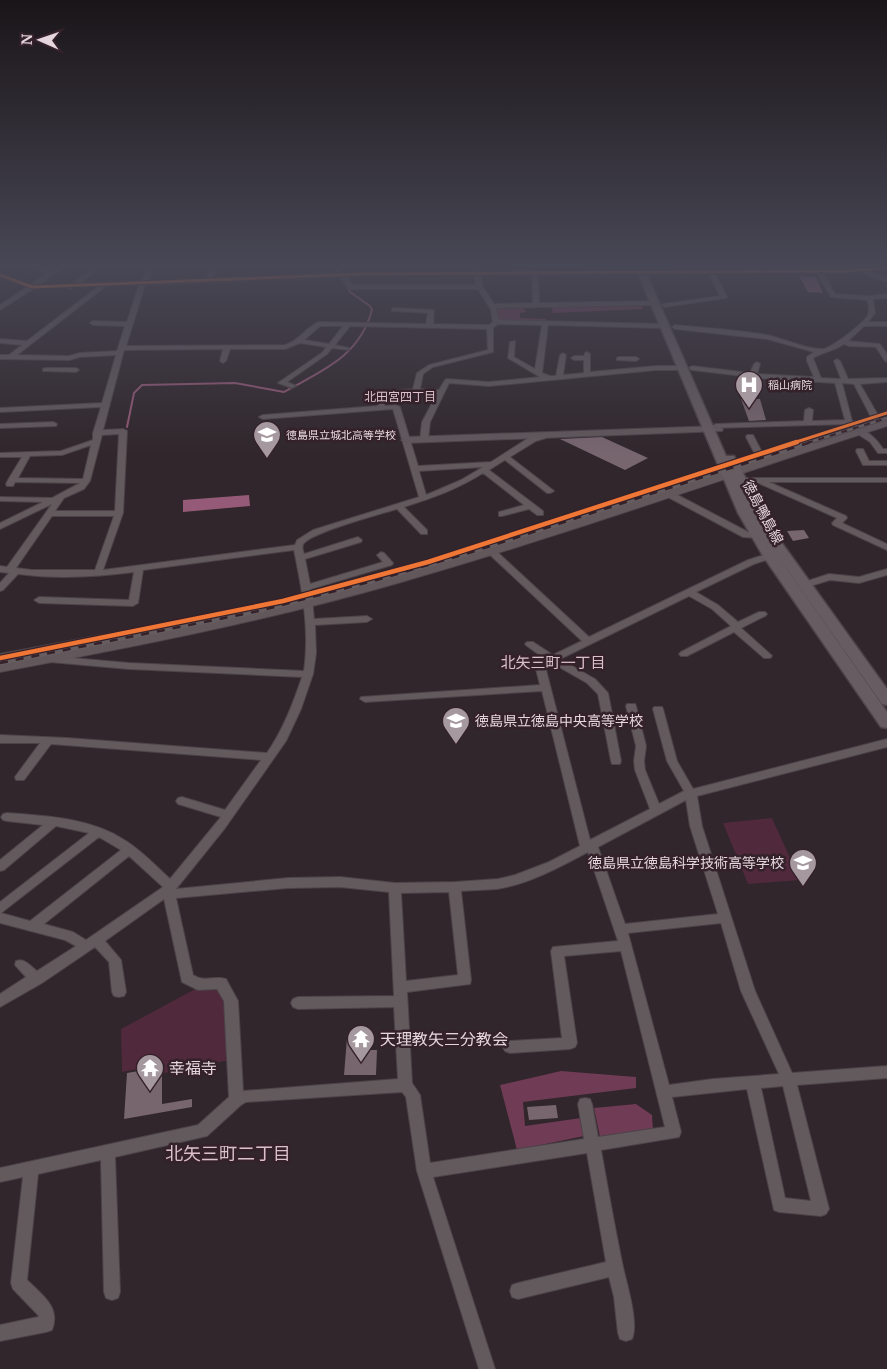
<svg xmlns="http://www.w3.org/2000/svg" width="887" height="1369" viewBox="0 0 887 1369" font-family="Merriweather,'Noto Sans JP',serif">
<rect width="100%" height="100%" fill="#30262b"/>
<path fill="#50293c" d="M 772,818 L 800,880 L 748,884 L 723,823 Z
M 197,988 L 212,988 L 222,993 L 230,1060 L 164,1073 L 165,1064 L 122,1072 L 121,1029 Z"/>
<path fill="#703b55" d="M 522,305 L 526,312 L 520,313 L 520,318 L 546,319 L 546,322 L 497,321 L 496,306 Z
M 551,305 L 642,305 L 643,309 L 553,313 Z
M 561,1071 L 636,1077 L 636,1088 L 523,1102 L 525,1126 L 581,1118 L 584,1136 L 517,1150 L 500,1085 Z
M 636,1104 L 652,1115 L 653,1130 L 600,1137 L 594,1108 Z"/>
<path fill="#955a77" d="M 799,276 L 816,277 L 823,293 L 808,292 Z
M 249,495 L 250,506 L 183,512 L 183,500 Z"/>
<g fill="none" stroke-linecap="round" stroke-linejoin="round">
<path stroke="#955a77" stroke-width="2" d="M 127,427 L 134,393 L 142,385 L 235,383 L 284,392 C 323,370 359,357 372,310 L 370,306 L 350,292 L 335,266"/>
</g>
<path fill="#78666f" d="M 741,399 L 760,399 L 766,420 L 749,421 Z
M 602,437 L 648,458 L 625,470 L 560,439 Z
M 804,530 L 809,538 L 793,541 L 787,531 Z
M 347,1038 L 366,1038 L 366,1050 L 377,1050 L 376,1075 L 344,1075 Z
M 162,1067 L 162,1104 L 192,1099 L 192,1107 L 124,1119 L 127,1073 Z
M 556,1105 L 558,1118 L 529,1120 L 527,1107 Z"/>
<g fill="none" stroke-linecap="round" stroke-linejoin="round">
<defs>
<path id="street" d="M 33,266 L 39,266 L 50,272 L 60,266 L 66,266 L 39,285 L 71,284 L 93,269 L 96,271 L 95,272 L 79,283 L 143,281 L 147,266 L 153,266 L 149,281 L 208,278 L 209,266 L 215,266 L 214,278 L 361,272 L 473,272 L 471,266 L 477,266 L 479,272 L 847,269 L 887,266 L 887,270 L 868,271 L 887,278 L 887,282 L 860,272 L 823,273 L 835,294 L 870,296 L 887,294 L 887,298 L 873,299 L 875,313 L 868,322 L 887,322 L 887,326 L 864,326 L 848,341 L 880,344 L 887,354 L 887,362 L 885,361 L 876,347 L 849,346 L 844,344 C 834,351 823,352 813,358 L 821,378 L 841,379 L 834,361 L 837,359 L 840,361 L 848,379 L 887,378 L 887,382 L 860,384 L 879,417 L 875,419 L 871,417 L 854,384 L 842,383 L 852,421 L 857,422 L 857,426 L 848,424 L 713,428 L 712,426 L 716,424 L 804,421 L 805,410 L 809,408 L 813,410 L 812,421 L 845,420 L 835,383 L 769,379 L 692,370 L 689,368 L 692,366 L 750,373 L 754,364 L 757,362 L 760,364 L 757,374 L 814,377 L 807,361 L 807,357 L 814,352 L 767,339 L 675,329 L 672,327 L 675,325 C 705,328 737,330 767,335 C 782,338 808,350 823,349 C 832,348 864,323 868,315 C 870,310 869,305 867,300 L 831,297 L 817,273 L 715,274 L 727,297 L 726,298 L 665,307 L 662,305 L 663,304 L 720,296 L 709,274 L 538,275 L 539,303 L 653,301 L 656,303 L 653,305 L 496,308 L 499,320 L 664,324 L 667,326 L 664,328 L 548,325 L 542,373 L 550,376 L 556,376 L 560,355 L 563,353 L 566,355 L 563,375 L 584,373 L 584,360 L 574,360 L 571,358 L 574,356 L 584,356 L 585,353 L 587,352 L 590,354 L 590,372 L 656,366 L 682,366 L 685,368 L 682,370 L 656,370 L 489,386 L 449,383 L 430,422 L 428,440 L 424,442 L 420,440 L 422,422 L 437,394 L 416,393 L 391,395 L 384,406 L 396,405 L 400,407 L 418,466 L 491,462 L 530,437 L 546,434 L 546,438 L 536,441 L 510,457 L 554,491 L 550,493 L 547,493 L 505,460 L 489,470 L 543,511 L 543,515 L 537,515 L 529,509 L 502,516 L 499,516 L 499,512 L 524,505 L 483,473 C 458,489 432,498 404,507 L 427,530 L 427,534 L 421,534 L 397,509 C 377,515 316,531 304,543 C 301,546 303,550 304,554 L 358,537 L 362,540 L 361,542 L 305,559 L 310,584 L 383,562 L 377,555 L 381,552 L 384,553 L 393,563 L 392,565 L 311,589 L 314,619 L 367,616 L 372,619 L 367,622 L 315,625 L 316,653 L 313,674 L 301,709 L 286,741 L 225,828 L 176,889 L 288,878 L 340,877 L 395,883 L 455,882 L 498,879 L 515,875 L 549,862 L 580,846 L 542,691 L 365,702 L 360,699 L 361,697 L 540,685 L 535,665 L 545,659 L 527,646 L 525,644 L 527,642 L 533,642 L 553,655 L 582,641 L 488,553 L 487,551 L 488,549 L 494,549 L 589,637 L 748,560 L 773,552 L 779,552 L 780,554 L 779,556 L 754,564 L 696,592 L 718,605 L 738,622 L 759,612 L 765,612 L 767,614 L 765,616 L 741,628 L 770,654 L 772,656 L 770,658 L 764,658 L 734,632 L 687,656 L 681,656 L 679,654 L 681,652 L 731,626 L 712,609 L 689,596 L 560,659 L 595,679 L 608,693 L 621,761 L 620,764 L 612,764 L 611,761 L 598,694 L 587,683 L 552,663 L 545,666 L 590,840 L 650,809 L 635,770 L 634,761 L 636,746 L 626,706 L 627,704 L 635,704 L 636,706 L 646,746 L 644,761 L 645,770 L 659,804 L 684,791 L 667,761 L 653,709 L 654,707 L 662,707 L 663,709 L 677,761 L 693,789 L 887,739 L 887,747 L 697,796 L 702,826 L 755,991 L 792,1073 L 887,1066 L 887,1078 L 797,1085 L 829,1209 L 826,1214 L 821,1216 L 779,1212 L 774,1210 L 747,1089 L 672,1097 L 681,1132 L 679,1137 L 601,1150 C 608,1189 615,1229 623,1267 C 627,1285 639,1323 632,1339 L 626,1341 L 620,1339 L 618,1333 L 614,1297 L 609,1277 L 518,1299 L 512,1297 L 510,1291 L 512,1285 L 518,1283 L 606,1262 L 587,1153 L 433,1177 L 495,1369 L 479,1369 L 417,1171 L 406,1097 L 402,1092 L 246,1102 L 241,1105 L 207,1136 L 115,1157 L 120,1292 L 118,1298 L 112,1300 L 106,1298 L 104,1292 L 101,1160 L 38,1174 L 27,1280 C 42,1295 61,1307 52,1330 L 46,1332 L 0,1341 L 0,1325 L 38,1317 L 39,1316 L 13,1289 L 11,1283 L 23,1177 L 0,1182 L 0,1168 L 198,1125 L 229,1097 L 224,1001 L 217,989 L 198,990 L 182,982 L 164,899 L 105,941 L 121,960 L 126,992 L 124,996 L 119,997 L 114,996 L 112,992 L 109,962 L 95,947 L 42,983 L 0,1007 L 0,994 L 26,977 L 15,965 L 16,961 C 25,958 30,966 37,971 L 76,946 L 65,940 L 0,923 L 0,902 L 89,833 L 56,826 L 4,870 L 0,871 L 0,860 L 43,825 L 7,821 L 3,820 L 1,817 L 3,814 L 7,813 C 47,816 92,818 126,841 C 143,852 156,866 170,879 L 221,817 L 178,804 L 176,801 L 178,798 L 182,797 L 225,810 L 261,760 L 51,744 L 24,780 L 16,780 L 15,777 L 40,743 L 0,743 L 0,735 L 67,738 L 267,753 C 283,730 293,704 302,677 L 129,669 L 50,662 L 45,659 L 50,656 L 129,663 L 304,671 C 310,629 302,590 294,550 L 143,570 L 138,603 L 133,606 L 39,603 L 34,600 L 39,597 L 129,600 L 134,572 C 96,577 56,579 18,574 L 3,590 L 0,591 L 0,583 L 9,573 L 0,572 L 0,566 L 7,567 L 52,504 L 0,529 L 0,523 L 43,502 L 0,501 L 0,497 L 52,498 L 80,483 L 15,482 L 13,486 L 7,486 L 6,484 L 8,480 L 22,457 L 0,457 L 0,453 L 61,451 L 93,440 L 93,433 L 101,407 L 0,412 L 0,408 L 102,403 L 116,355 L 80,357 L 69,360 L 0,359 L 0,355 L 9,355 L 22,345 L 0,343 L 0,339 L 27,341 L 99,286 L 74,287 L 70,289 L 67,287 L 33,289 L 0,310 L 0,305 L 27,287 L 0,277 L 0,273 L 31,285 L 46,274 ZM 474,275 L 476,285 L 352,285 L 348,276 ZM 480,275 L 532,275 L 533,303 L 494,304 L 483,287 ZM 342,277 L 347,287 L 350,289 L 478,289 L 491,310 L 493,322 L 489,325 L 433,324 L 434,310 L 394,308 L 392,309 L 392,311 L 428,313 L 426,324 L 319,322 C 306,327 299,341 285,345 L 126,346 L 145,285 ZM 139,285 L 127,322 L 93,321 L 90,323 L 93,325 L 125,326 L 117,351 L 80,353 L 69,356 L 17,355 L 106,286 ZM 498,324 L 542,325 L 535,369 L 514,357 L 515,341 L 510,342 L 508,358 L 540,377 L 489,382 L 447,379 L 445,380 L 439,390 L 420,389 L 423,374 L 433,367 L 493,352 L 493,328 ZM 320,326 L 343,326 L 329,344 L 304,340 ZM 350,326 L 487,329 L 488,350 L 429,365 L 417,373 L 413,389 L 386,391 L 377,406 L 263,415 L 259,417 L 263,419 L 393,409 L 419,497 L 313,530 L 297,540 L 295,545 L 103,570 L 123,513 L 127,431 L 123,429 L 103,430 L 124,350 L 223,349 L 220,361 L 223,363 L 226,361 L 230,349 L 285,349 L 300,343 L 326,347 L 323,352 L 278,383 L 292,388 L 296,386 L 294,385 L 287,382 L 327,354 L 332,348 L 349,350 L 349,348 L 335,345 ZM 119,434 L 115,511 L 55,511 L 64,498 L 84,489 L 90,481 L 102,435 ZM 91,445 L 83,479 L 18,478 L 30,456 L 62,455 ZM 483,467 L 461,480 L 426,495 L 419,471 ZM 52,516 L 114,516 L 95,570 L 32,570 L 16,568 ZM 686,800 L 690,826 L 718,914 L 625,924 L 598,847 ZM 99,837 L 121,850 L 30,921 L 1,913 ZM 588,852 L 618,941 L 553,947 L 551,951 L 562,1038 L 510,1041 L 505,1043 L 503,1047 L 505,1051 L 510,1053 L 570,1049 L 575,1047 L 577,1043 L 564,956 L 621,951 L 665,1127 L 598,1137 L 592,1104 L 590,1099 L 585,1098 L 580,1099 L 578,1104 L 584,1139 L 430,1163 L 420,1095 L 412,1083 L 407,992 L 470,984 L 471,980 L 461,891 C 473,890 485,890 497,889 C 529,884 560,867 588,852 ZM 129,856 L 163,887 L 86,940 L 73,932 L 44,924 ZM 340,887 L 389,892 L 394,996 L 298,997 L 293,999 L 291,1003 L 293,1007 L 298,1009 L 394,1007 L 398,1079 L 243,1091 L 238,1001 L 226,979 C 213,975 206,983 193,975 L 176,898 L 288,888 ZM 449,892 L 458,975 L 406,981 L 401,893 ZM 721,923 L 741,991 L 779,1074 L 713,1079 L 669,1085 L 628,933 ZM 783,1086 L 811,1201 L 785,1198 L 761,1088 Z
M 619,357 L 636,357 L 639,359 L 636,361 L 617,360 L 617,358 Z
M 45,368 L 76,368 L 79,370 L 76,372 L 43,371 L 43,369 Z
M 53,422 L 57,424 L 56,426 L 0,428 L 0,424 Z
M 856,429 C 868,429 877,440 883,449 L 887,449 L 887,453 L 878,453 L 870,442 L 856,433 Z
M 747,435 L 753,435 L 764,456 L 763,458 L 757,458 L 746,437 Z
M 857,449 L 863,449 L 869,461 L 887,461 L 887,465 L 863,465 L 856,451 Z
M 738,478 L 887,478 L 887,482 L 769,482 L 846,516 L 847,518 L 842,523 L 887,544 L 887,550 L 833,525 L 832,523 L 837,518 L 756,482 L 738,482 Z
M 664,491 L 670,491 L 748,532 L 757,532 L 761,535 L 757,538 L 743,537 L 664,495 Z
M 887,569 L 887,575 L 859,583 L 830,580 L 804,588 L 799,585 L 801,583 L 829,574 L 859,577 Z"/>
<path id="secondary" d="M 887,420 L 887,426 C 724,478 562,536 398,583 C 267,621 133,647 0,672 L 0,664 L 225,619 L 388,579 Z
M 718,426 L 723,429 L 722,431 L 406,443 L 401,440 L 406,437 Z
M 112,633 L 117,634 L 119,637 L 117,640 L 0,662 L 0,654 Z"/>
<path id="primary" d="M 635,266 L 643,266 L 726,456 L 734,456 L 774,532 L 887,689 L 887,705 L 882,704 L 763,535 L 887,712 L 887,728 L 881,727 L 763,556 L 738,513 Z"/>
</defs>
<use href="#street" stroke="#4c4348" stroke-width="2"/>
<use href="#secondary" stroke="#4c4348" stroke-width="2"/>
<use href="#primary" stroke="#4c4348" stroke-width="3"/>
<use href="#street" fill="#635a5e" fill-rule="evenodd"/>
<use href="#secondary" fill="#62585c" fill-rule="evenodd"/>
<use href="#primary" fill="#675c61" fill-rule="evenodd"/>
<defs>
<path id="rail-far1" d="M 807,443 L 887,418"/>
<path id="rail" d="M 0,663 L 259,611 L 377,580 L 472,552 L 811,442"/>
</defs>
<use href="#rail-far1" stroke="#665d61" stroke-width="3"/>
<use href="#rail" stroke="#665d61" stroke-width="4.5"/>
<use href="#rail-far1" stroke="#35212a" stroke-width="2" stroke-dasharray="6" stroke-linecap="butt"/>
<use href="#rail" stroke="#35212a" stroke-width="2.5" stroke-dasharray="8" stroke-linecap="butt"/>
<defs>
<path id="cycleway-far1" d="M 0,275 L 32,287 L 361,274 L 847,271 L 887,268
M 793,443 L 887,413"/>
<path id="cycleway" d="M 0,658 L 283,601 L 428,562 L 797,442"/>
</defs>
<use href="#cycleway-far1" stroke="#35212a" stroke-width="5"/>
<use href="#cycleway" stroke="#35212a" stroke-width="7"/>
<use href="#cycleway-far1" stroke="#f07635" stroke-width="3"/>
<use href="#cycleway" stroke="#f07635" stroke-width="4.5"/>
</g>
<linearGradient id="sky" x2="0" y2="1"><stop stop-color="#1a1518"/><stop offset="0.58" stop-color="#484755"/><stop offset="1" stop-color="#484755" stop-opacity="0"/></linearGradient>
<rect width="887" height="457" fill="url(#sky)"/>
<defs>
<symbol id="hospital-pin" viewBox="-11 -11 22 30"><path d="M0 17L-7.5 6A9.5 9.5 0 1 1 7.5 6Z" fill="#a5989e" stroke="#35212a"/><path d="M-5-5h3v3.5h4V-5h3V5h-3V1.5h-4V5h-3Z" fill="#fff"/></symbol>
<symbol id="school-pin" viewBox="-11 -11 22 30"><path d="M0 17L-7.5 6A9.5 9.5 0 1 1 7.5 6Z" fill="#a5989e" stroke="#35212a"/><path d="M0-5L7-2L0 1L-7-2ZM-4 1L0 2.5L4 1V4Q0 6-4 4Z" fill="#fff"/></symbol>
<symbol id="temple-pin" viewBox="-11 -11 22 30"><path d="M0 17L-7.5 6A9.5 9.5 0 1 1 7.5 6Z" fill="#a5989e" stroke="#35212a"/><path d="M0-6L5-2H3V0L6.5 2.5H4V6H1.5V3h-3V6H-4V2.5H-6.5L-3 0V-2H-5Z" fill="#fff"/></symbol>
</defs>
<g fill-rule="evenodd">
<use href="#hospital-pin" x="733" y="369" width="32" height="43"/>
<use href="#school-pin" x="251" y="419" width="32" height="43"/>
<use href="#school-pin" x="440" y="705" width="32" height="43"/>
<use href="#school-pin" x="787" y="847" width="32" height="43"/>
<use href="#temple-pin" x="345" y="1023" width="32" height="43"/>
<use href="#temple-pin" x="134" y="1052" width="32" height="43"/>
</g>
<g text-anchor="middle" stroke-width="5" stroke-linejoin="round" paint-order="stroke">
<g font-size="11" fill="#e4d6dc" stroke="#35212a" text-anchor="start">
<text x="768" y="389">稲山病院</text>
<text x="286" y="439">徳島県立城北高等学校</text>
</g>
<g font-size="12" fill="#dac0cb" stroke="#35212a">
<text x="400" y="401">北田宮四丁目</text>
</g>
<g font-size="14" fill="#e4d6dc" stroke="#35212a">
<text transform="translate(763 512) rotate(62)" y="5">徳島鴨島線</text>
</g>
<g font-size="14" fill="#e4d6dc" stroke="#35212a" text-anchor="start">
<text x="475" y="726">徳島県立徳島中央高等学校</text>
<text x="784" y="868" text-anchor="end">徳島県立徳島科学技術高等学校</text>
</g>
<g font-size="15" fill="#dac0cb" stroke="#35212a">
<text x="553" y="668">北矢三町一丁目</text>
</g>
<g font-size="16" fill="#e4d6dc" stroke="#35212a" text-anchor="start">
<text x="380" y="1045">天理教矢三分教会</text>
<text x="169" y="1074">幸福寺</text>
</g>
<g font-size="18" fill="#dac0cb" stroke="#35212a">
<text x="228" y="1160">北矢三町二丁目</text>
</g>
</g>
<g transform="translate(40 40) rotate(272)" stroke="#35212a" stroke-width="4" paint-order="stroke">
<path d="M0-4L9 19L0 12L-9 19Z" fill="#e4d6dc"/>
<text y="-8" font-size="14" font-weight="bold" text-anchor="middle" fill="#e4d6dc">N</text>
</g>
</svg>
